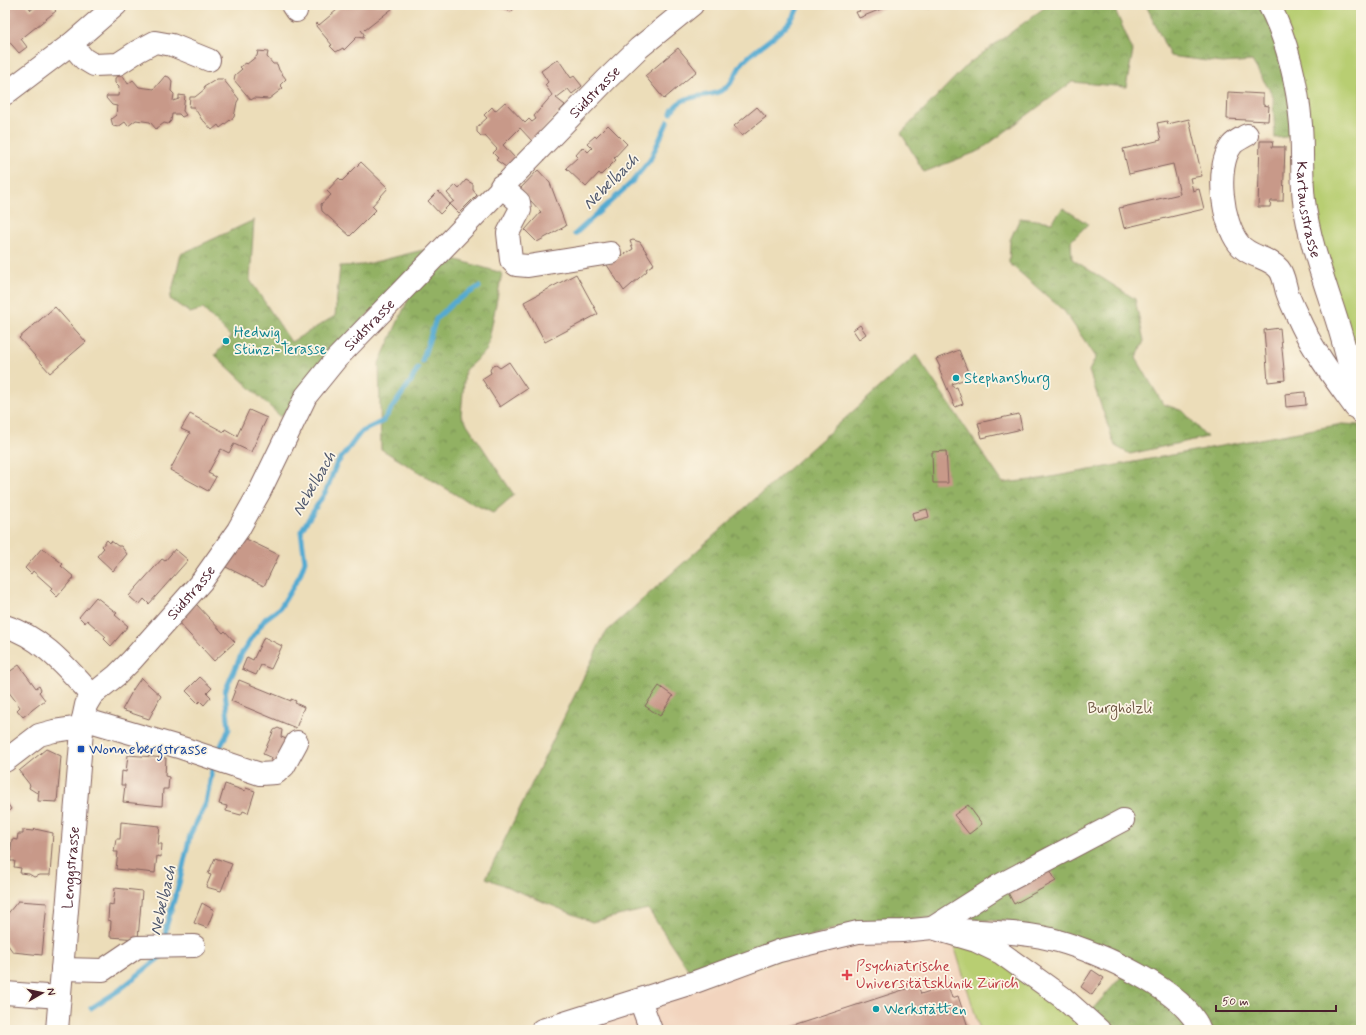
<svg xmlns="http://www.w3.org/2000/svg" width="1366" height="1035" viewBox="0 0 1366 1035" font-family="Mynerve,sans-serif">
<defs>
<pattern id="forest-crowns" width="20" height="18" patternUnits="userSpaceOnUse"><rect width="20" height="18" fill="#92b164"/><path d="M2 6a3 3 0 1 1 6 0M12 15a3 3 0 1 1 6 0" fill="none" stroke="#798f53"/></pattern>
</defs>
<rect width="100%" height="100%" fill="#fcf5e5"/>
<filter id="ink" filterUnits="userSpaceOnUse"><feTurbulence type="fractalNoise" baseFrequency=".025" numOctaves="2"/><feDisplacementMap in="SourceGraphic" scale="8" xChannelSelector="R" yChannelSelector="G"/><feConvolveMatrix kernelMatrix="1 2 1 2 8 2 1 2 1" color-interpolation-filters="sRGB"/></filter>
<filter id="wash" filterUnits="userSpaceOnUse"><feTurbulence type="fractalNoise" baseFrequency=".012" numOctaves="4" result="noise"/><feDisplacementMap in="SourceGraphic" scale="16" xChannelSelector="R" yChannelSelector="G"/><feGaussianBlur stdDeviation="0.9" result="paint"/><feColorMatrix in="noise" values="0 0 0 0 0 0 0 0 0 0 0 0 0 0 0 0 0 1.4 0 .05"/><feComposite in="paint" operator="in"/></filter>
<g filter="url(#wash)">
<rect width="100%" height="100%" fill="#ecddb9"/>
<path fill="#f2d4be" d="M 853,940 L 931,940 L 953,942 L 980,1030 L 560,1030 Z"/>
<path fill="#b8ce72" stroke="#81764e" d="M 1275,5 L 1361,5 L 1361,369 L 1317,246 Z
M 953,942 L 996,957 L 1088,1030 L 980,1030 Z"/>
<path fill="url(#forest-crowns)" stroke="#6e6848" d="M 1048,5 L 1113,5 L 1133,51 L 1126,87 L 1072,82 L 979,151 L 924,172 L 901,133 L 968,64 Z
M 1146,5 L 1264,5 L 1271,19 L 1297,136 L 1275,138 L 1273,96 L 1252,61 L 1222,63 L 1170,56 Z
M 1063,208 L 1088,224 L 1071,241 L 1072,259 L 1135,299 L 1144,341 L 1136,358 L 1163,404 L 1183,411 L 1207,437 L 1130,454 L 1115,446 L 1089,371 L 1096,357 L 1064,311 L 1009,263 L 1010,240 L 1020,218 L 1052,222 Z
M 254,220 L 250,280 L 291,342 L 335,316 L 340,266 L 363,265 L 423,250 L 502,273 L 487,350 L 465,370 L 461,415 L 514,495 L 493,513 L 463,499 L 381,449 L 379,363 L 428,256 L 330,351 L 281,417 L 215,355 L 231,337 L 203,309 L 190,313 L 170,299 L 181,254 Z
M 916,355 L 1003,483 L 1040,479 L 1342,424 L 1360,425 L 1361,428 L 1361,1030 L 1105,1030 L 1089,1013 L 1128,969 L 1009,921 L 918,918 L 837,928 L 690,972 L 648,909 L 592,922 L 486,878 L 605,633 Z"/>
<g fill="none" stroke-linecap="round" stroke-linejoin="round">
<path stroke="#54aad1" stroke-width="5" d="M 671,113 C 681,90 711,101 727,87 C 735,80 737,68 744,61 C 762,42 790,31 799,5
M 575,234 L 631,183 L 650,160 L 668,121
M 422,361 L 436,319 L 454,302 L 479,287
M 217,754 L 229,729 L 225,691 L 242,653 L 265,619 L 280,608 L 300,575 L 305,561 L 301,531 L 326,491 L 336,465 L 361,432 L 383,421 L 411,381 L 418,368
M 165,942 L 166,927 L 180,880 L 190,835 L 206,803 L 213,765
M 91,1008 L 118,991 L 164,954"/>
</g>
<g id="blocks">
<path fill="#c89989" d="M 5,5 L 27,5 L 31,10 L 38,5 L 51,5 L 56,11 L 21,39 L 27,47 L 19,53 L 5,37 Z
M 343,5 L 391,5 L 393,8 L 365,30 L 363,28 L 361,30 L 364,34 L 363,38 L 357,37 L 344,50 L 343,48 L 336,52 L 330,46 L 332,45 L 316,26 L 317,23 L 319,25 Z
M 492,5 L 517,5 L 511,12 Z
M 857,5 L 891,5 L 859,18 L 856,12 L 860,11 Z
M 926,5 L 936,5 L 928,9 Z
M 678,48 L 697,71 L 664,99 L 645,76 Z
M 258,51 L 268,52 L 267,57 L 273,64 L 277,64 L 279,70 L 286,79 L 280,85 L 283,88 L 269,99 L 254,98 L 251,100 L 234,80 L 235,75 L 242,69 L 240,67 L 246,63 L 247,64 L 257,56 Z
M 558,59 L 571,78 L 574,76 L 582,86 L 572,94 L 568,89 L 556,98 L 565,105 L 545,128 L 532,141 L 520,128 L 503,145 L 515,158 L 506,167 L 496,160 L 498,158 L 493,153 L 497,149 L 485,136 L 481,136 L 477,132 L 477,127 L 487,118 L 484,115 L 492,107 L 495,111 L 505,102 L 525,123 L 529,119 L 532,122 L 536,119 L 534,116 L 552,95 L 545,85 L 548,82 L 541,71 Z
M 119,76 L 124,77 L 128,84 L 133,80 L 139,87 L 154,89 L 165,76 L 169,77 L 172,81 L 171,91 L 174,94 L 173,101 L 179,99 L 179,95 L 185,96 L 183,111 L 186,115 L 182,117 L 179,114 L 172,114 L 171,121 L 168,124 L 164,123 L 156,129 L 150,122 L 136,120 L 128,126 L 125,122 L 118,127 L 113,126 L 111,119 L 116,115 L 117,106 L 112,105 L 106,98 L 107,96 L 118,96 L 119,87 L 115,83 L 115,78 Z
M 217,79 L 223,79 L 239,99 L 237,102 L 234,117 L 220,128 L 218,125 L 212,130 L 204,121 L 202,120 L 194,107 L 189,107 L 190,97 L 195,97 L 205,89 L 204,87 Z
M 1228,92 L 1263,94 L 1263,105 L 1269,106 L 1268,121 L 1227,119 Z
M 757,107 L 766,117 L 742,136 L 734,126 Z
M 1189,119 L 1202,176 L 1190,178 L 1193,191 L 1199,189 L 1204,209 L 1124,228 L 1119,208 L 1180,194 L 1173,164 L 1129,174 L 1123,149 L 1161,140 L 1157,123 L 1167,121 L 1168,124 Z
M 608,125 L 627,144 L 614,158 L 616,160 L 601,175 L 599,173 L 586,187 L 566,168 L 578,157 L 576,155 L 583,147 L 588,152 L 592,148 L 587,143 L 595,136 L 596,137 Z
M 1260,141 L 1273,141 L 1272,147 L 1285,147 L 1283,201 L 1271,201 L 1270,207 L 1258,207 Z
M 361,162 L 388,188 L 372,206 L 376,210 L 350,236 L 322,211 L 321,204 L 331,195 L 327,191 L 339,178 L 342,181 Z
M 538,170 L 550,183 L 566,226 L 537,242 L 525,230 L 541,212 L 520,189 Z
M 466,180 L 473,184 L 473,190 L 477,195 L 459,213 L 450,204 L 454,201 L 447,193 L 456,185 L 459,188 Z
M 438,191 L 450,204 L 440,214 L 428,201 Z
M 633,240 L 640,242 L 654,264 L 646,269 L 647,271 L 624,291 L 607,265 L 633,249 L 630,241 Z
M 576,274 L 598,314 L 545,342 L 524,302 Z
M 55,307 L 86,342 L 50,373 L 19,338 Z
M 860,325 L 866,334 L 859,339 L 853,330 Z
M 1280,328 L 1285,380 L 1268,382 L 1264,330 Z
M 959,350 L 970,377 L 952,384 L 954,388 L 957,387 L 963,404 L 955,407 L 939,369 L 940,367 L 936,359 Z
M 509,362 L 527,389 L 500,407 L 482,379 L 491,373 L 490,370 L 492,366 L 496,365 L 500,368 Z
M 1305,392 L 1306,405 L 1286,407 L 1285,394 Z
M 249,410 L 267,418 L 251,452 L 234,444 L 229,453 L 221,449 L 208,473 L 216,477 L 208,491 L 170,470 L 190,433 L 181,429 L 190,414 L 224,432 L 225,429 L 237,436 Z
M 1019,414 L 1022,429 L 982,438 L 978,423 Z
M 946,451 L 948,483 L 933,483 L 932,452 Z
M 927,509 L 929,517 L 914,521 L 912,513 Z
M 242,537 L 279,555 L 264,586 L 224,566 Z
M 107,540 L 110,543 L 111,541 L 118,546 L 121,546 L 127,554 L 113,571 L 97,556 L 104,548 L 102,546 Z
M 42,548 L 63,564 L 61,566 L 74,577 L 57,597 L 50,590 L 52,588 L 33,571 L 31,574 L 25,568 Z
M 175,549 L 188,560 L 149,604 L 144,599 L 139,605 L 129,596 L 162,559 L 165,561 Z
M 96,597 L 113,610 L 117,613 L 115,615 L 128,626 L 111,646 L 104,639 L 106,637 L 87,620 L 85,623 L 79,617 Z
M 196,604 L 223,633 L 225,631 L 235,642 L 214,661 L 177,621 Z
M 264,637 L 282,646 L 271,669 L 261,665 L 256,675 L 242,669 L 247,657 L 253,660 Z
M 19,665 L 36,688 L 39,686 L 41,690 L 39,692 L 45,700 L 23,717 L 17,710 L 20,707 L 5,687 L 5,675 Z
M 200,677 L 212,688 L 207,693 L 211,697 L 204,705 L 200,701 L 198,703 L 186,691 Z
M 141,678 L 161,696 L 149,719 L 122,710 L 134,688 Z
M 239,680 L 291,701 L 291,699 L 296,701 L 295,703 L 304,707 L 296,728 L 231,701 Z
M 659,686 L 673,696 L 660,716 L 645,706 Z
M 278,728 L 282,730 L 281,737 L 292,741 L 277,766 L 270,763 L 272,758 L 263,754 L 274,730 Z
M 46,749 L 61,756 L 57,802 L 38,801 L 39,790 L 37,793 L 29,788 L 30,785 L 19,771 Z
M 128,755 L 166,758 L 165,776 L 169,777 L 168,789 L 163,789 L 162,806 L 123,802 L 125,785 L 121,785 L 122,771 L 126,772 Z
M 225,784 L 245,791 L 246,788 L 255,791 L 248,813 L 243,811 L 241,815 L 226,811 L 227,806 L 219,804 Z
M 5,800 L 11,809 L 5,814 Z
M 968,805 L 982,824 L 969,834 L 954,815 Z
M 121,822 L 160,826 L 158,844 L 162,844 L 161,857 L 157,856 L 155,873 L 116,869 L 118,852 L 114,852 L 116,839 L 120,839 Z
M 35,829 L 53,833 L 50,875 L 40,875 L 34,877 L 29,874 L 20,873 L 21,868 L 14,867 L 15,861 L 10,861 L 12,839 L 17,840 L 18,834 L 23,834 L 23,830 L 33,831 Z
M 215,858 L 232,864 L 221,891 L 206,887 L 211,875 L 208,874 Z
M 1048,866 L 1056,881 L 1014,904 L 1006,889 Z
M 115,888 L 142,891 L 138,939 L 110,937 L 111,921 L 108,920 L 109,904 L 113,905 Z
M 18,901 L 47,903 L 42,955 L 13,952 L 5,941 L 5,917 Z
M 202,903 L 214,910 L 207,928 L 194,923 Z
M 1092,970 L 1104,978 L 1092,995 L 1081,987 Z
M 918,985 L 921,994 L 948,985 L 952,998 L 958,996 L 969,1030 L 914,1030 L 913,1027 L 905,1030 L 780,1030 Z"/>
</g>
</g>
<g filter="url(#ink)">
<use href="#blocks" fill-opacity="0" stroke="#83625d" stroke-width="1"/>
<g fill="none" stroke-linecap="round" stroke-linejoin="round">
<defs>
<g id="minor">
<path d="M 292,5 L 296,11"/>
<path id="s1" d="M 1269,5 C 1287,38 1298,87 1301,125 C 1303,150 1301,176 1304,201 C 1309,241 1324,280 1336,318 C 1346,349 1353,381 1361,412"/>
<path d="M 71,44 L 84,59 L 94,65 L 118,64 L 138,51 L 155,42 L 172,45 L 209,60"/>
<path d="M 5,94 L 71,44 L 116,5"/>
<path d="M 1247,135 C 1242,138 1235,141 1232,145 C 1215,166 1222,223 1239,244 C 1249,257 1269,257 1279,269 C 1284,275 1285,286 1287,292 C 1291,304 1297,315 1302,326 C 1315,353 1337,382 1355,407"/>
<path d="M 501,186 L 519,202 L 520,210 L 508,233 L 511,260 L 516,265 L 528,266 L 610,253"/>
<path d="M 5,626 C 42,637 67,668 92,695"/>
<path d="M 83,719 L 182,748 L 260,774 L 276,773 L 284,766 L 297,742"/>
<path d="M 5,761 L 39,735 L 54,731 L 82,727"/>
<path d="M 932,928 L 998,886 L 1123,820"/>
<path d="M 961,930 C 993,932 1028,932 1058,941 C 1098,952 1185,990 1200,1030"/>
<path d="M 62,969 L 103,970 L 137,947 L 194,946"/>
<path d="M 5,993 L 60,997"/>
<path d="M 640,1000 L 651,1030"/>
<path id="s2" d="M 57,1030 L 83,719 L 86,705 L 92,695 L 117,675 L 132,660 L 202,581 L 238,530 L 260,491 L 306,396 L 336,359 L 607,79 L 639,48 L 692,5"/>
<path d="M 542,1030 L 695,982 L 779,951 L 858,932 L 902,931 L 932,928 L 976,941 L 1001,953 L 1062,997 L 1099,1030"/>
</g>
</defs>
<use href="#minor" stroke="#83625d" stroke-width="24"/>
<use href="#minor" stroke="#fff" stroke-width="22"/>
</g>
</g>
<g fill="#0f9aa8" stroke="#fcf5e5" stroke-width="1.5">
<circle cx="226" cy="341" r="4"/>
<circle cx="956" cy="378" r="4"/>
<circle cx="876" cy="1009" r="4"/>
</g>
<rect fill="#1a4fb4" stroke="#fcf5e5" stroke-width="1.5" x="77" y="745" width="8" height="8" rx="2"/>
<path fill="#e0444e" stroke="#fcf5e5" stroke-width="1.5" d="M845 969h4v4h4v4h-4v4h-4v-4h-4v-4h4z"/>
<g text-anchor="middle" stroke-width="3.5" stroke-linejoin="round" paint-order="stroke">
<g font-size="15" fill="#4a1f2b" stroke="#fcf5e5">
<text dy="5" stroke="none"><textPath href="#s2" startOffset="1129">Südstrasse</textPath></text>
<text dy="5" stroke="none"><textPath href="#s1" startOffset="210">Kartausstrasse</textPath></text>
<text dy="5" stroke="none"><textPath href="#s2" startOffset="805">Südstrasse</textPath></text>
<text dy="5" stroke="none"><textPath href="#s2" startOffset="481">Südstrasse</textPath></text>
<text dy="5" stroke="none"><textPath href="#s2" startOffset="163">Lenggstrasse</textPath></text>
</g>
<g font-size="15" fill="#0d838f" stroke="#fcf5e5" text-anchor="start">
<text x="234" y="337">Hedwig<tspan x="234" dy="17">Stünzi-Terasse</tspan></text>
<text x="964" y="383">Stephansburg</text>
<text x="884" y="1014">Werkstätten</text>
</g>
<g font-size="15" fill="#6b5440" stroke="#fcf5e5">
<text x="1120" y="713">Burghölzli</text>
</g>
<g font-size="15" fill="#164399" stroke="#fcf5e5" text-anchor="start">
<text x="89" y="754">Wonnebergstrasse</text>
</g>
<g font-size="15" fill="#be3a42" stroke="#fcf5e5" text-anchor="start">
<text x="856" y="971">Psychiatrische<tspan x="856" dy="17">Universitätsklinik Zürich</tspan></text>
</g>
<g font-size="16" font-style="italic" fill="#4e576d" stroke="#fcf5e5">
<text transform="translate(610 181) rotate(-45)" y="6">Nebelbach</text>
<text transform="translate(313 483) rotate(-60)" y="6">Nebelbach</text>
<text transform="translate(162 900) rotate(-77)" y="6">Nebelbach</text>
</g>
</g>
<rect width="1366" height="1035" fill="none" stroke="#fcf5e5" stroke-width="20"/>
<g transform="translate(42 993) rotate(81)" stroke="#fcf5e5" stroke-width="3" paint-order="stroke">
<path d="M0-3L7 15L0 10L-7 15Z" fill="#4a1f2b"/>
<text y="-6" font-size="11" font-weight="bold" text-anchor="middle" fill="#4a1f2b">N</text>
</g>
<path d="M1216 1005v6h120v-6" fill="none" stroke="#4a1f2b" stroke-width="2"/>
<text x="1222" y="1005" font-size="12" fill="#4a1f2b" stroke="#fcf5e5" stroke-width="3" paint-order="stroke">50 m</text>
</svg>
